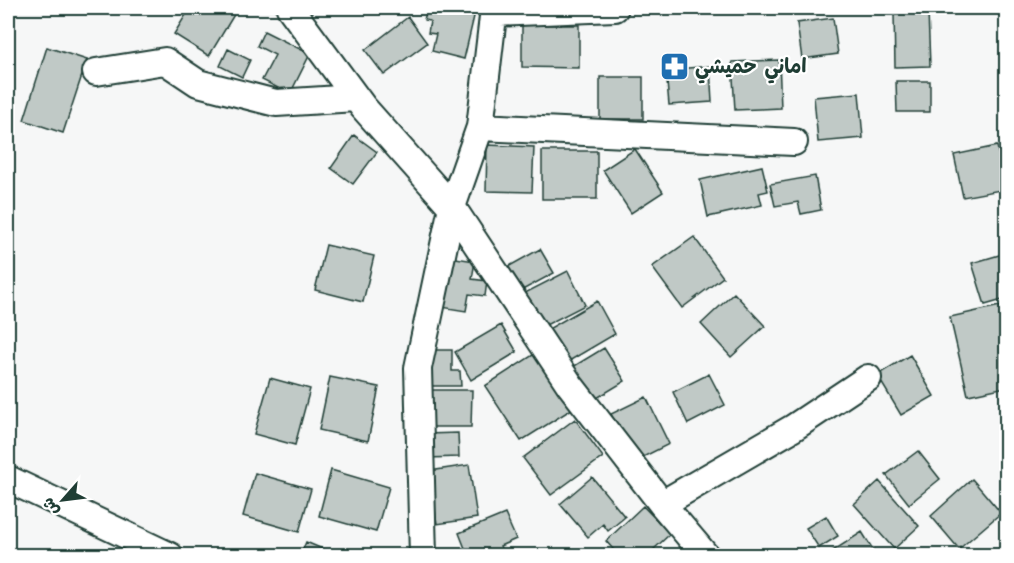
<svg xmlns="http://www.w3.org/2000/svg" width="1014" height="563" viewBox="0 0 1014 563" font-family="'Architects Daughter','Playpen Sans Arabic',sans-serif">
<rect width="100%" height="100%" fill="#f6f7f7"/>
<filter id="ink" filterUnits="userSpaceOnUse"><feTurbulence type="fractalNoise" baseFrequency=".0167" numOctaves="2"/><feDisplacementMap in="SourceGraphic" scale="12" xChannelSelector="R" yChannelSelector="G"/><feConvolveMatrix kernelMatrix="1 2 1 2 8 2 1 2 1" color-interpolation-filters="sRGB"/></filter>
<g filter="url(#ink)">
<path fill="#c0c9c6" stroke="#1f3d34" stroke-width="1.5" d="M 190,8 L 227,8 L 235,13 L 209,56 L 174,34 Z
M 427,8 L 476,8 L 464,59 L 432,51 L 436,34 L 428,33 L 430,21 L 424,20 Z
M 928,12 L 930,66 L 895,67 L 894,13 Z
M 408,17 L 427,43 L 384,75 L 365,50 Z
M 833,18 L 838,54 L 802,59 L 797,23 Z
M 522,25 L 579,25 L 579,68 L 522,67 Z
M 264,31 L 310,54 L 290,94 L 262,80 L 275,55 L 257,46 Z
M 47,47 L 87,60 L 63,133 L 24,120 Z
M 228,49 L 250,60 L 242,77 L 220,66 Z
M 779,60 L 781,108 L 735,110 L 732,62 Z
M 710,66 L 712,102 L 669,105 L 666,70 Z
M 600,77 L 643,77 L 643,119 L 600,119 Z
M 896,81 L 930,81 L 930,112 L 897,112 Z
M 859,93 L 863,138 L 818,142 L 814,97 Z
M 354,135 L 377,152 L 353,184 L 331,168 Z
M 487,145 L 534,147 L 532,192 L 486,191 Z
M 997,146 L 1006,189 L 963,197 L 954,155 Z
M 635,149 L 663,192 L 631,213 L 603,170 Z
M 542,151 L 597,151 L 597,199 L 542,199 Z
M 762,166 L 768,191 L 759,193 L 762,205 L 708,217 L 700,180 Z
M 815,176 L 821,210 L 801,214 L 798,202 L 775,206 L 770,184 Z
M 694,237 L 723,277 L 682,308 L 652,267 Z
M 326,245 L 374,256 L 363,302 L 315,290 Z
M 540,249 L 554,273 L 517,293 L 504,269 Z
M 1006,253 L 1006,299 L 985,305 L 972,263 Z
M 443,256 L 475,261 L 472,279 L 487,281 L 485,296 L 469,294 L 466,311 L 435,306 Z
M 568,271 L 585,305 L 542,327 L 525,293 Z
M 734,293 L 765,326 L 731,357 L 701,324 Z
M 597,301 L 615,334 L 564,364 L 545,331 Z
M 1000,306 L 1006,335 L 1006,387 L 968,395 L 950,317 Z
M 501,325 L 517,352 L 471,380 L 455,352 Z
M 604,348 L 625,381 L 592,401 L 571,368 Z
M 429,350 L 452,350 L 452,371 L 460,371 L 461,386 L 429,386 Z
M 536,353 L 572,409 L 521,441 L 485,386 Z
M 910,355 L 934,396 L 901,415 L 877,375 Z
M 709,374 L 725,405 L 688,424 L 673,392 Z
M 330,377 L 379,387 L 368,441 L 319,430 Z
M 270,378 L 310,389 L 295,445 L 254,434 Z
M 425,390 L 472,390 L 471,427 L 425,427 Z
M 646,397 L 669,444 L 635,461 L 611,414 Z
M 575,419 L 603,457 L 551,495 L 523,458 Z
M 458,433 L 459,457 L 427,458 L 426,434 Z
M 918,451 L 940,479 L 909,504 L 886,475 Z
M 469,465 L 477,518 L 437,524 L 430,471 Z
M 331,470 L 389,487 L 376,532 L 319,516 Z
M 255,473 L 311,489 L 299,532 L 243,516 Z
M 592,477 L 625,517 L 608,531 L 603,524 L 588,537 L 560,504 Z
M 972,479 L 1001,513 L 959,549 L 931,516 Z
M 879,481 L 919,526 L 894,549 L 854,504 Z
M 643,506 L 670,534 L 654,549 L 659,556 L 619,556 L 606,541 Z
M 505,514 L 516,539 L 500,546 L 504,556 L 468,556 L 459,533 Z
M 826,516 L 838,536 L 819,548 L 806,528 Z
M 862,532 L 877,556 L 825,556 Z
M 306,542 L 339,556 L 300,556 Z"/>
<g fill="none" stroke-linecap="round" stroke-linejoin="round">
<defs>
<path id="minor" d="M 290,8 L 363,107 L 452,207 L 570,385 L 662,504 L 706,556
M 494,13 L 615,8
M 96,72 L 165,61 L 198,83 L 276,103 L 356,98
M 480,127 L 794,142
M 8,479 L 170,556
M 662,504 L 793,428 L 868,378
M 423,556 L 418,368 L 452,207 L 480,127 L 494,8"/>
</defs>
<use href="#minor" stroke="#1f3d34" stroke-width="30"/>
<use href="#minor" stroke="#fff" stroke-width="26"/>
</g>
</g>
<defs>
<symbol id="pharmacy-square" viewBox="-11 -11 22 22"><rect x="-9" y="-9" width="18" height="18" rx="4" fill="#1f6fb2" stroke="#fff"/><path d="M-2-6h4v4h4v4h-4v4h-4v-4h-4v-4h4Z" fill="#fff"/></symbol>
</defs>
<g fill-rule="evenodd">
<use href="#pharmacy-square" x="658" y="50" width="33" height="33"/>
</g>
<g text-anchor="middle" stroke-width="4.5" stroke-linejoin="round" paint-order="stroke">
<g font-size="20" font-weight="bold" fill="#1f3d34" stroke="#fff" text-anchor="start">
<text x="695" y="73">اماني حميشي</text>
</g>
</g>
<rect width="1014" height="563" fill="none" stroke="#fff" stroke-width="30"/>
<rect x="15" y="15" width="984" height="533" fill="none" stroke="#1f3d34" stroke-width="2" filter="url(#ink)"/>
<g transform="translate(63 500) rotate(242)" stroke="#ffffff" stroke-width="4.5" paint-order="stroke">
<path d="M0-4.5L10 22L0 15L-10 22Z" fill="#1f3d34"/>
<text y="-9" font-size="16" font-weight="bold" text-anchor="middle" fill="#1f3d34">ش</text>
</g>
</svg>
